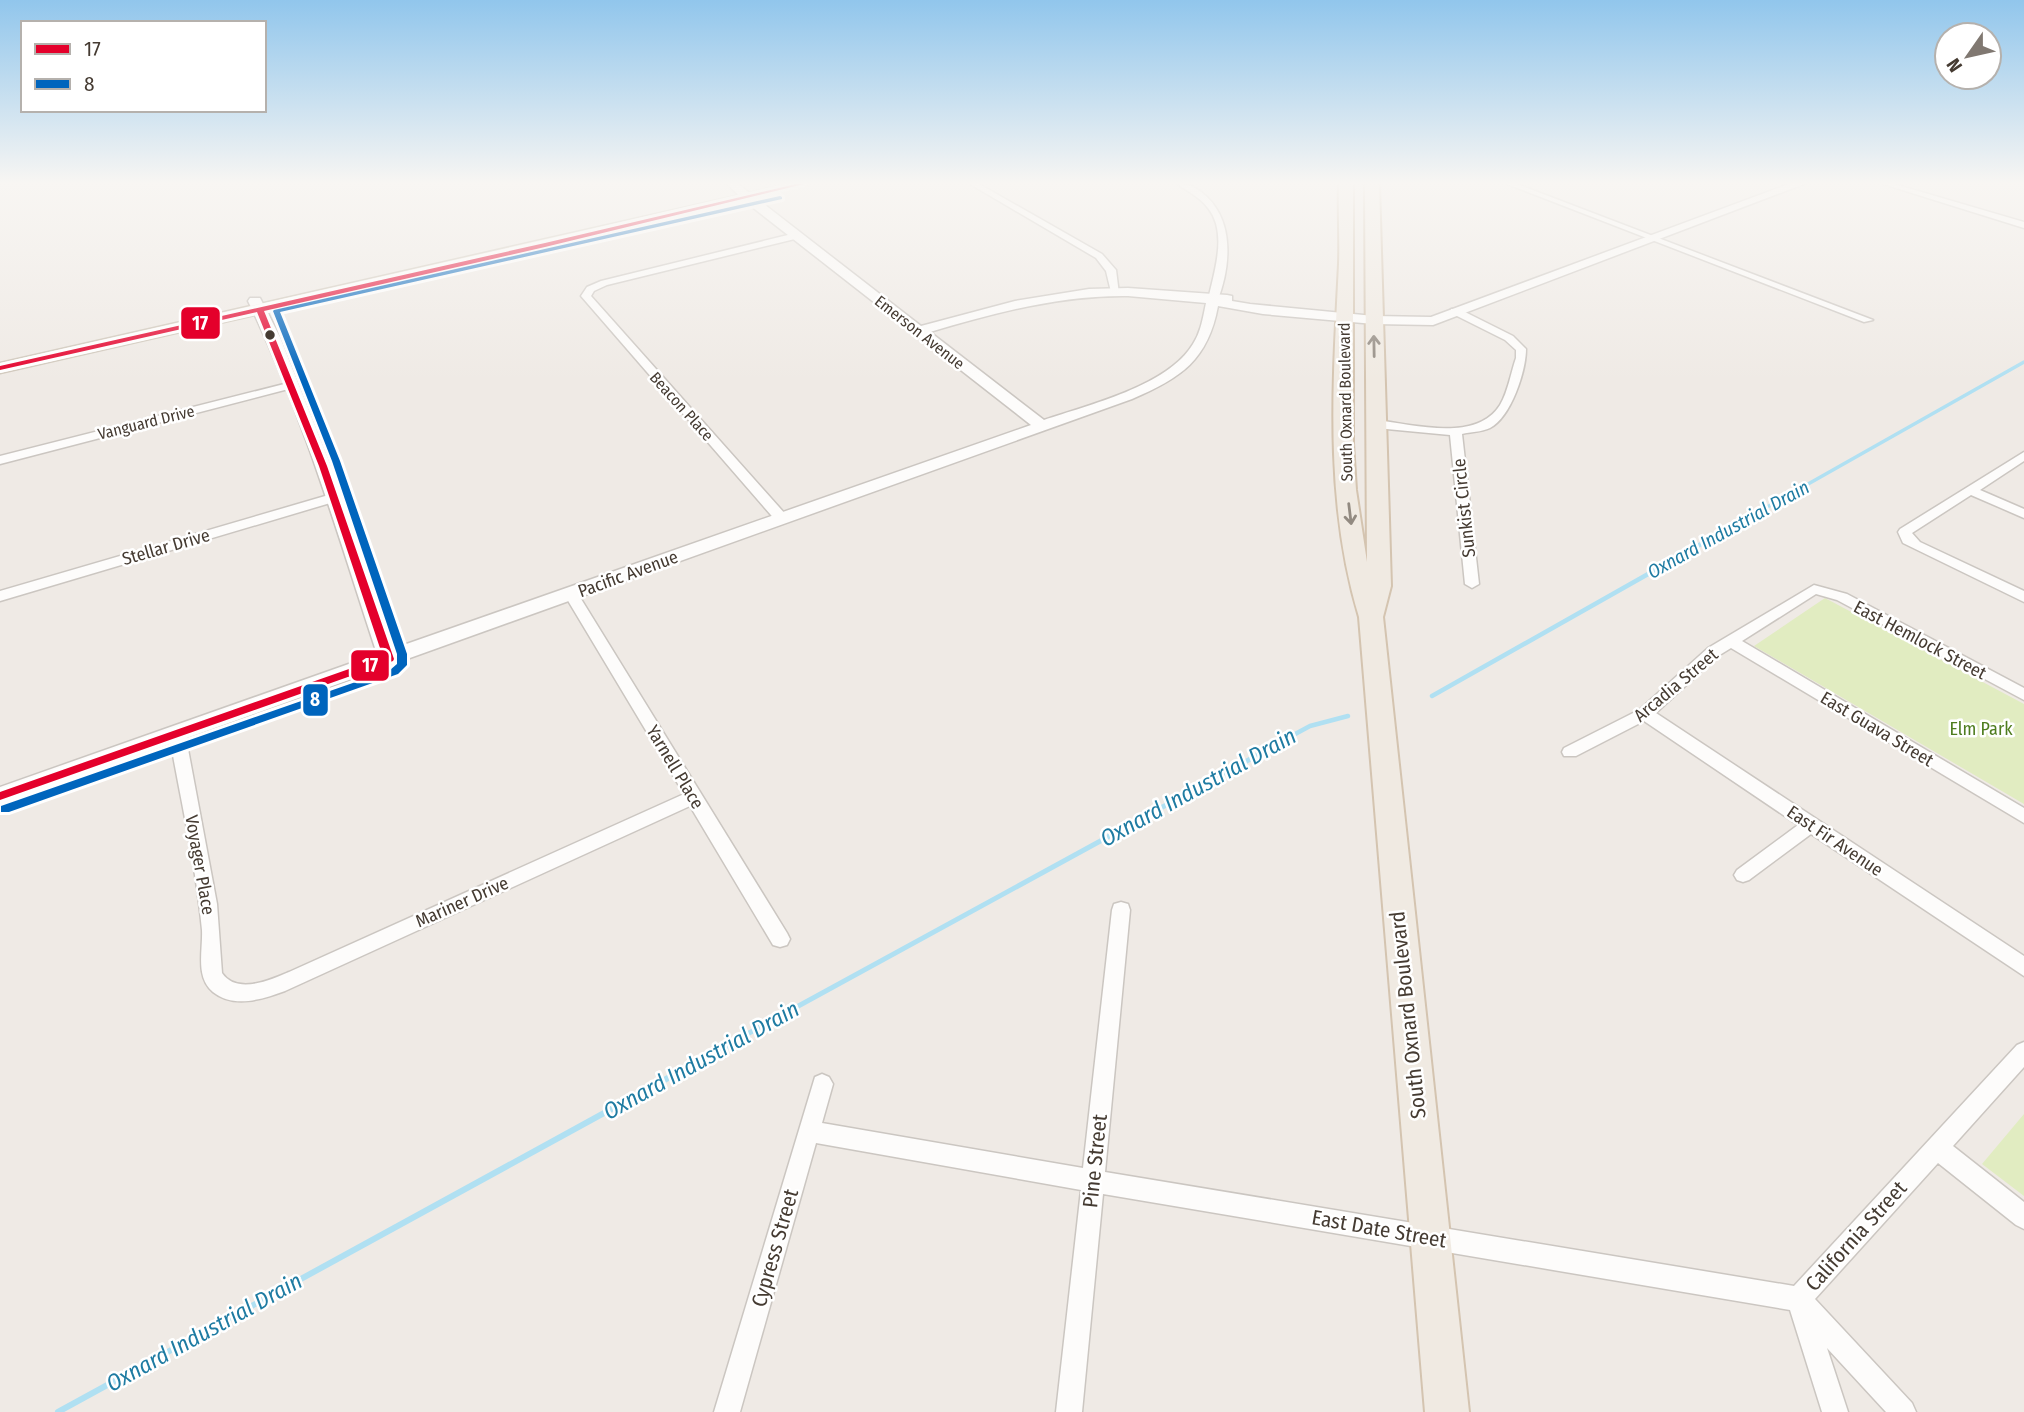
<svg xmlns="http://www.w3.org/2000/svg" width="2024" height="1412" viewBox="0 0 2024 1412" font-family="'Fira Sans Condensed',sans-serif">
<rect width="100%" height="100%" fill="#efeae5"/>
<path fill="#e1ecc1" d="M 1825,598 L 2024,704 L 2024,804 L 1754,646 Z
M 2024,1114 L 2024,1196 L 1982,1164 Z"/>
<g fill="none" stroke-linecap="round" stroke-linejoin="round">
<path stroke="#b0e0f2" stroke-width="3.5" d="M 1746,519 L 2024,362"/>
<path stroke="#b0e0f2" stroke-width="4.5" d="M 1432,696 L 1749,517
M 1262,752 L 1310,726 L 1348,716"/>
<path stroke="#b0e0f2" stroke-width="5" d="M 727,1045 L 1265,751"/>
<path stroke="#b0e0f2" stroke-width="6" d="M 58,1412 L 730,1044"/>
<defs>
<path id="minor" d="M 970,184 L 979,184 L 1102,254 L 1116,270 L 1119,294 L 1111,292 L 1106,271 L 1096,258 Z
M 1178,184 C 1189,183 1199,189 1207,197 C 1235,224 1230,269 1217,302 L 1208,300 C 1214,272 1228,233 1208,208 C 1200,197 1188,192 1178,184 Z
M 1507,184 L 1517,184 L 1873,320 L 1864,322 Z
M 1883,184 L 1894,184 L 2024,222 L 2024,228 Z
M 796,233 L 799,234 L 799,238 L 607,285 L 594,291 L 591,296 L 787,516 L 787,522 L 777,522 L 581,296 L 587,287 L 601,281 Z
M 1451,309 L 1459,309 L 1513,336 L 1526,349 C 1526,371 1511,417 1490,428 C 1482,432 1470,432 1462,434 L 1479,584 L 1472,588 L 1465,584 L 1450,435 L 1376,428 L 1370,424 L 1376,420 C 1413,424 1476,443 1500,405 C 1508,392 1511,372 1516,358 L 1516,350 L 1505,340 L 1451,313 Z
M 292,382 L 296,383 L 296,387 L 0,464 L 0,456 Z
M 2024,452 L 2024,461 L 1980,490 L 2024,509 L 2024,518 L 1971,495 L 1912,533 L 1920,542 L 2024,591 L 2024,602 L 1903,543 L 1898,532 L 1900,529 Z
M 332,494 L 338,498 L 337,501 L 0,601 L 0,591 Z
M 1814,585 L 1847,594 L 2024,688 L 2024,700 L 1837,600 L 1816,594 L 1742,641 L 2024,808 L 2024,823 L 1731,648 L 1718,656 L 1656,713 L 2024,956 L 2024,976 L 1811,834 L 1749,880 L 1743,882 L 1737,880 L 1734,875 L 1737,870 L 1798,825 L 1644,721 L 1576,756 L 1564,756 L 1562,752 L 1564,748 L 1639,710 L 1708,648 Z
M 571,590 L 578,594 L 787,933 L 790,939 L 787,945 L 780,947 L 773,945 L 690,806 L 285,991 C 263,999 234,1009 213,992 C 195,977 203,951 202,930 C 196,864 180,798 169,733 L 171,729 L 177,727 L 185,733 L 217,904 L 222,973 C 237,995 270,980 289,972 L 684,794 L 564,594 Z
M 1121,902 L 1128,904 L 1130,910 L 1105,1172 L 1794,1286 L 2017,1045 L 2024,1042 L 2024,1067 L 1953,1146 L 2024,1202 L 2024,1229 L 2016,1225 L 1938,1163 L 1815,1299 L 1912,1403 L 1916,1412 L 1886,1412 L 1827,1348 L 1848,1412 L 1822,1412 L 1790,1310 L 1103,1194 L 1082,1412 L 1056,1412 L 1081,1190 L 816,1143 L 740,1412 L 714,1412 L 815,1077 L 822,1074 L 829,1077 L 833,1084 L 822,1123 L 1083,1168 L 1112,910 L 1114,904 Z"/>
<path id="tertiary" d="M 727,184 L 738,184 L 921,326 L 1015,301 L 1089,289 L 1128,288 L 1227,295 L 1232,296 L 1232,301 L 1250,304 L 1374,316 L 1431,317 L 1789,184 L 1804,184 L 1433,325 L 1374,324 L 1263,314 L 1218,306 C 1208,360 1181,378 1132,399 L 0,805 L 0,787 L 377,654 C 338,536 303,413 248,301 L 250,298 L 260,298 L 280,337 L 331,466 L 395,648 L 1031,425 L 747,203 ZM 1128,296 L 1206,303 C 1203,317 1201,332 1193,344 C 1168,386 1088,405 1044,420 L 930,332 C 994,313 1060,295 1128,296 Z"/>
<path id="secondary" d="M 788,184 L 807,184 L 545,249 L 0,373 L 0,363 Z"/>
<path id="primary" d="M 1339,184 L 1353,184 L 1353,443 L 1356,490 L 1367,562 L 1365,184 L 1379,184 L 1391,586 L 1383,617 L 1469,1412 L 1425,1412 L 1359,617 C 1324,501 1333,383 1339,264 C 1340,237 1338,211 1339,184 Z"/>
</defs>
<use href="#minor" stroke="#cbc6c1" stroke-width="3"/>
<use href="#tertiary" stroke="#cbc6c1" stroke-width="3"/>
<use href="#secondary" stroke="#d0c8bc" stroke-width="3"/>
<use href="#primary" stroke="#d4c4b0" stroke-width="4"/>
<use href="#minor" fill="#fdfcfb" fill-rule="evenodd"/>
<use href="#tertiary" fill="#fdfcfb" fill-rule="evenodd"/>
<use href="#secondary" fill="#f6f2ec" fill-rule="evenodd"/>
<use href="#primary" fill="#f0eae2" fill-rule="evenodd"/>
<defs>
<path id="bus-1" d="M 796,184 L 804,184 L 545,247 L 264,311 L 327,466 L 394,659 L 393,661 L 0,800 L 0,792 L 383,657 L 319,466 L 257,312 L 0,370 L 0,366 L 545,243 Z"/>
<path id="bus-2" d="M 780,196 L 782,197 L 782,199 L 280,312 L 340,461 L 407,654 L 407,665 L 398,674 L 9,812 L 1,812 L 1,806 L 390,670 L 397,664 L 397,654 L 332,461 L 273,311 L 274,310 Z"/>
</defs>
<use href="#bus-1" stroke="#fff" stroke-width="6"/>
<use href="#bus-2" stroke="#fff" stroke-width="6"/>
<use href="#bus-1" fill="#e4002b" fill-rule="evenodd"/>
<use href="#bus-2" fill="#0065bd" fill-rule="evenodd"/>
</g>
<defs><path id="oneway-shaft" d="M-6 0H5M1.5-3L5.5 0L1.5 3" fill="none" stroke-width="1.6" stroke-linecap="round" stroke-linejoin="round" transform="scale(1.75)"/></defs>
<g stroke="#928a81">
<use href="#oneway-shaft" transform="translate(1374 346) rotate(-91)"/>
<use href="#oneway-shaft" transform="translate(1350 514) rotate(83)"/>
</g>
<linearGradient id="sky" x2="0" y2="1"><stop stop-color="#91c6ec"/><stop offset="0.48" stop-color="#f8f6f3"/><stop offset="1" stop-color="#f8f6f3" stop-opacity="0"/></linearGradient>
<rect width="2024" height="381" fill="url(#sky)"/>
<circle fill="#453b32" stroke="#fff" stroke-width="2.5" cx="270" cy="335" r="6"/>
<g text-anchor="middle" stroke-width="5" stroke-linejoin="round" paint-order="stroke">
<g font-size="16" fill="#453b32" stroke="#fff">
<text transform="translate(920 332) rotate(38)" y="6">Emerson Avenue</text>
<text transform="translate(1345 402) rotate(-91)" y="6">South Oxnard Boulevard</text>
<text transform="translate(682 406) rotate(48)" y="6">Beacon Place</text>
<text transform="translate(146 422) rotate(-14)" y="6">Vanguard Drive</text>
</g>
<g font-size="18" fill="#453b32" stroke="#fff">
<text transform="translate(1464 508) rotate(-96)" y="6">Sunkist Circle</text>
<text transform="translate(166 547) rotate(-16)" y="6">Stellar Drive</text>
<text transform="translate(628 574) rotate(-20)" y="6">Pacific Avenue</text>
<text transform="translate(1920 640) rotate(28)" y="6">East Hemlock Street</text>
<text transform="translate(1676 685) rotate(-40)" y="6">Arcadia Street</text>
<text transform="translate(1877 729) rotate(31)" y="6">East Guava Street</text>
<text transform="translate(675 767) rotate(59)" y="6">Yarnell Place</text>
<text transform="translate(1835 841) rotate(34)" y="6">East Fir Avenue</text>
<text transform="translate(200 865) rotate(80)" y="6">Voyager Place</text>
<text transform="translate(462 902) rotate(-24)" y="6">Mariner Drive</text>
</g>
<g font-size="18" fill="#4e7c1f" stroke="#fff">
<text x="1981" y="735">Elm Park</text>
</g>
<g font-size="19" font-style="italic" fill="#1e7ba2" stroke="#fff">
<text transform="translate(1728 529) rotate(-29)" y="7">Oxnard Industrial Drain</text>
</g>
<g font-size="21" fill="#453b32" stroke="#fff">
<text transform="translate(1408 1015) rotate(-96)" y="7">South Oxnard Boulevard</text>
<text transform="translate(1095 1161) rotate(-84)" y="7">Pine Street</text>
<text transform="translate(1379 1229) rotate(10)" y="7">East Date Street</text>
<text transform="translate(1856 1236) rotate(-48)" y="7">California Street</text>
<text transform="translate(775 1248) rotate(-74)" y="7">Cypress Street</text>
</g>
<g font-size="23" font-style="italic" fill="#1e7ba2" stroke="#fff">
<text transform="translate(1198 787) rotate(-29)" y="8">Oxnard Industrial Drain</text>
<text transform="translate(701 1060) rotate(-29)" y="8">Oxnard Industrial Drain</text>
<text transform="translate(204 1332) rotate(-29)" y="8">Oxnard Industrial Drain</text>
</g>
</g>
<g stroke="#fff" stroke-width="2.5">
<rect x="180" y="306" width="41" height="34" rx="7" fill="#e4002b"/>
<rect x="350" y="649" width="40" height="33" rx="7" fill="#e4002b"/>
<rect x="302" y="683" width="27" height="34" rx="7" fill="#0065bd"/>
</g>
<g font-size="19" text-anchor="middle" font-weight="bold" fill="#fff">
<text x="200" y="330">17</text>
<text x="370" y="672">17</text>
<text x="315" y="706">8</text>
</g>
<rect x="21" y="21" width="245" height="91" fill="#ffffff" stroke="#b5b1ad" stroke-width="2"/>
<rect x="35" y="44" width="35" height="10" fill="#e4002b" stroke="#b5b1ad" stroke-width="2"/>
<text x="84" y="56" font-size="21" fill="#453b32">17</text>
<rect x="35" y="79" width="35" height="10" fill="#0065bd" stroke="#b5b1ad" stroke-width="2"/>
<text x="84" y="91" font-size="21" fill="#453b32">8</text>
<g transform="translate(1968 56) rotate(236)"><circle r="33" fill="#ffffff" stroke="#b5b1ad" stroke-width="2"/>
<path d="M0-5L12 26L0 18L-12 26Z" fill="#807871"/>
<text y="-10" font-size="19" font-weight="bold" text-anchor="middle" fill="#453b32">N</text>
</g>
</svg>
